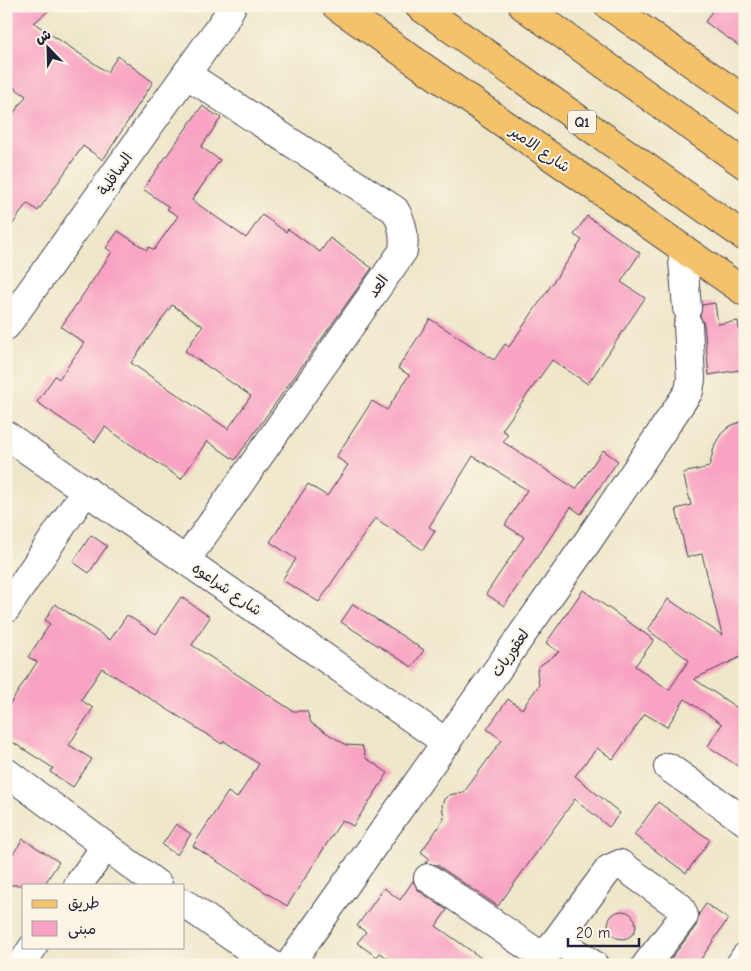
<svg xmlns="http://www.w3.org/2000/svg" width="751" height="971" viewBox="0 0 751 971" font-family="'Comic Neue','Playpen Sans Arabic',sans-serif">
<rect width="100%" height="100%" fill="#fcf5e5"/>
<filter id="ink" filterUnits="userSpaceOnUse"><feTurbulence type="fractalNoise" baseFrequency=".02" numOctaves="2"/><feDisplacementMap in="SourceGraphic" scale="10" xChannelSelector="R" yChannelSelector="G"/><feConvolveMatrix kernelMatrix="1 2 1 2 8 2 1 2 1" color-interpolation-filters="sRGB"/></filter>
<filter id="wash" filterUnits="userSpaceOnUse"><feTurbulence type="fractalNoise" baseFrequency=".0096" numOctaves="4" result="noise"/><feDisplacementMap in="SourceGraphic" scale="20" xChannelSelector="R" yChannelSelector="G"/><feGaussianBlur stdDeviation="1.12" result="paint"/><feColorMatrix in="noise" values="0 0 0 0 0 0 0 0 0 0 0 0 0 0 0 0 0 1.4 0 .05"/><feComposite in="paint" operator="in"/></filter>
<g filter="url(#wash)">
<rect width="100%" height="100%" fill="#eee7ca"/>
<g id="blocks">
<path fill="#f8a3c3" fill-rule="evenodd" d="M 6,6 L 54,6 L 34,23 L 107,72 L 118,56 L 153,82 L 103,160 L 83,146 L 38,211 L 27,203 L 6,234 L 6,124 L 26,96 L 6,82 Z
M 715,6 L 745,6 L 745,50 L 705,22 Z
M 202,106 L 221,118 L 201,147 L 220,160 L 192,200 L 246,238 L 262,215 L 286,232 L 288,229 L 320,252 L 330,238 L 372,268 L 235,460 L 207,441 L 181,479 L 105,427 L 95,442 L 37,402 L 55,376 L 59,379 L 84,343 L 61,327 L 112,252 L 106,248 L 118,231 L 147,250 L 149,247 L 154,250 L 178,216 L 167,209 L 169,207 L 143,189 ZM 172,305 L 203,326 L 185,351 L 251,396 L 228,429 L 131,363 Z
M 587,216 L 640,253 L 621,282 L 645,298 L 588,384 L 552,360 L 502,430 L 508,434 L 503,442 L 576,489 L 603,450 L 618,461 L 581,514 L 571,507 L 504,606 L 486,594 L 524,537 L 505,525 L 527,490 L 473,456 L 429,527 L 435,531 L 423,550 L 375,518 L 319,602 L 282,580 L 296,559 L 270,542 L 308,484 L 327,496 L 348,465 L 336,457 L 372,401 L 387,410 L 409,375 L 398,368 L 430,319 L 494,360 L 505,344 L 509,347 L 582,240 L 574,235 Z
M 715,303 L 718,324 L 738,321 L 745,369 L 709,375 L 704,324 L 700,316 L 702,305 Z
M 745,420 L 745,655 L 694,679 L 745,713 L 745,771 L 708,746 L 722,724 L 685,699 L 667,727 L 645,714 L 613,759 L 597,748 L 575,776 L 620,813 L 609,827 L 575,799 L 498,906 L 437,865 L 425,863 L 429,858 L 421,852 L 444,819 L 442,805 L 444,799 L 449,795 L 464,792 L 502,740 L 487,729 L 508,699 L 522,709 L 539,685 L 537,672 L 538,667 L 559,652 L 546,643 L 583,590 L 654,640 L 635,666 L 669,690 L 689,660 L 648,630 L 668,599 L 722,635 L 702,554 L 687,557 L 676,509 L 691,505 L 683,473 L 709,467 L 715,444 L 721,434 L 730,426 Z
M 91,535 L 107,546 L 89,573 L 73,562 Z
M 181,597 L 210,617 L 192,645 L 293,711 L 307,711 L 311,723 L 346,745 L 362,746 L 366,758 L 388,773 L 353,826 L 342,820 L 287,906 L 193,846 L 228,792 L 237,798 L 259,764 L 224,741 L 222,744 L 102,668 L 81,700 L 93,708 L 69,745 L 92,759 L 73,787 L 50,772 L 53,768 L 6,738 L 6,710 L 37,662 L 28,657 L 50,624 L 45,620 L 55,604 L 110,640 L 127,615 L 156,634 Z
M 353,604 L 424,650 L 412,667 L 341,622 Z
M 658,802 L 710,840 L 686,873 L 634,835 Z
M 176,824 L 191,834 L 177,855 L 162,845 Z
M 23,839 L 59,862 L 44,885 L 6,885 L 6,864 Z
M 413,881 L 419,891 L 447,910 L 436,926 L 491,965 L 398,965 L 380,953 L 377,957 L 357,943 L 366,932 L 357,926 L 384,888 L 400,900 Z
M 706,904 L 728,919 L 697,965 L 666,965 L 696,926 L 699,914 Z
M608 925a14 14 0 1 1 28 0a14 14 0 1 1-28 0Z"/>
</g>
</g>
<g filter="url(#ink)">
<use href="#blocks" fill-opacity="0" stroke="#414050" stroke-width="1"/>
<g fill="none" stroke-linecap="round" stroke-linejoin="round">
<defs>
<path id="minor" d="M 186,74 L 395,210 C 403,223 405,236 403,251 L 186,560
M 682,248 L 687,308
M 6,326 L 224,21 L 232,6
M 6,435 L 447,743
M 6,609 L 86,490
M 668,767 L 745,821
M 6,772 L 158,885
M 428,878 L 543,957
M 78,885 L 105,847
M 184,903 L 272,965
M 557,940 L 594,965
M 21,965 L 33,947
M 289,965 L 588,541 L 689,391 L 691,379 L 688,325
M 538,965 L 609,869 L 620,864 L 680,907 L 684,916 L 646,965
M 740,965 L 745,957"/>
<path id="major" d="M 336,6 L 745,292
M 609,6 L 745,100"/>
<path id="highway" d="M 419,6 L 745,237
M 523,6 L 745,165"/>
</defs>
<use href="#minor" stroke="#414050" stroke-width="30"/>
<use href="#major" stroke="#414050" stroke-width="30"/>
<use href="#highway" stroke="#414050" stroke-width="30"/>
<use href="#minor" stroke="#fff" stroke-width="28"/>
<use href="#major" stroke="#f3c26a" stroke-width="28"/>
<use href="#highway" stroke="#f3c26a" stroke-width="28"/>
</g>
</g>
<g text-anchor="middle" stroke-width="4" stroke-linejoin="round" paint-order="stroke">
<rect fill="#fcf5e5" stroke="#63616e" stroke-width="1" x="568" y="110.5" width="28" height="23" rx="4"/>
<g font-size="14" font-weight="bold" fill="#22223b">
<text x="582" y="127">Q1</text>
</g>
<g font-size="15" fill="#22223b" stroke="#fcf5e5">
<text transform="translate(540 149) rotate(35)" y="5">شارع الامير</text>
<text transform="translate(115 174) rotate(-55)" y="5">السافلية</text>
<text transform="translate(378 286) rotate(-55)" y="5">العد</text>
<text transform="translate(227 589) rotate(35)" y="5">شارع شراعوه</text>
<text transform="translate(510 653) rotate(-55)" y="5">لعقوريات</text>
</g>
</g>
<rect width="751" height="971" fill="none" stroke="#fcf5e5" stroke-width="25"/>
<rect x="22" y="884" width="162" height="65" fill="#fcf5e5" stroke="#a5a1a1"/>
<rect x="32" y="900" width="25" height="8" fill="#f3c26a" stroke="#a5a1a1"/>
<text x="68" y="908" font-size="15" fill="#22223b">طريق</text>
<rect x="32" y="921" width="25" height="15" fill="#f8a3c3" stroke="#a5a1a1"/>
<text x="68" y="934" font-size="15" fill="#22223b">مبنى</text>
<g transform="translate(48 48) rotate(337)" stroke="#fcf5e5" stroke-width="4" paint-order="stroke">
<path d="M0-4L9 19L0 12L-9 19Z" fill="#22223b"/>
<text y="-8" font-size="14" font-weight="bold" text-anchor="middle" fill="#22223b">ش</text>
</g>
<path d="M568 938v8h71v-8" fill="none" stroke="#22223b" stroke-width="2.5"/>
<text x="576" y="938" font-size="15" fill="#22223b" stroke="#fcf5e5" stroke-width="4" paint-order="stroke">20 m</text>
</svg>
